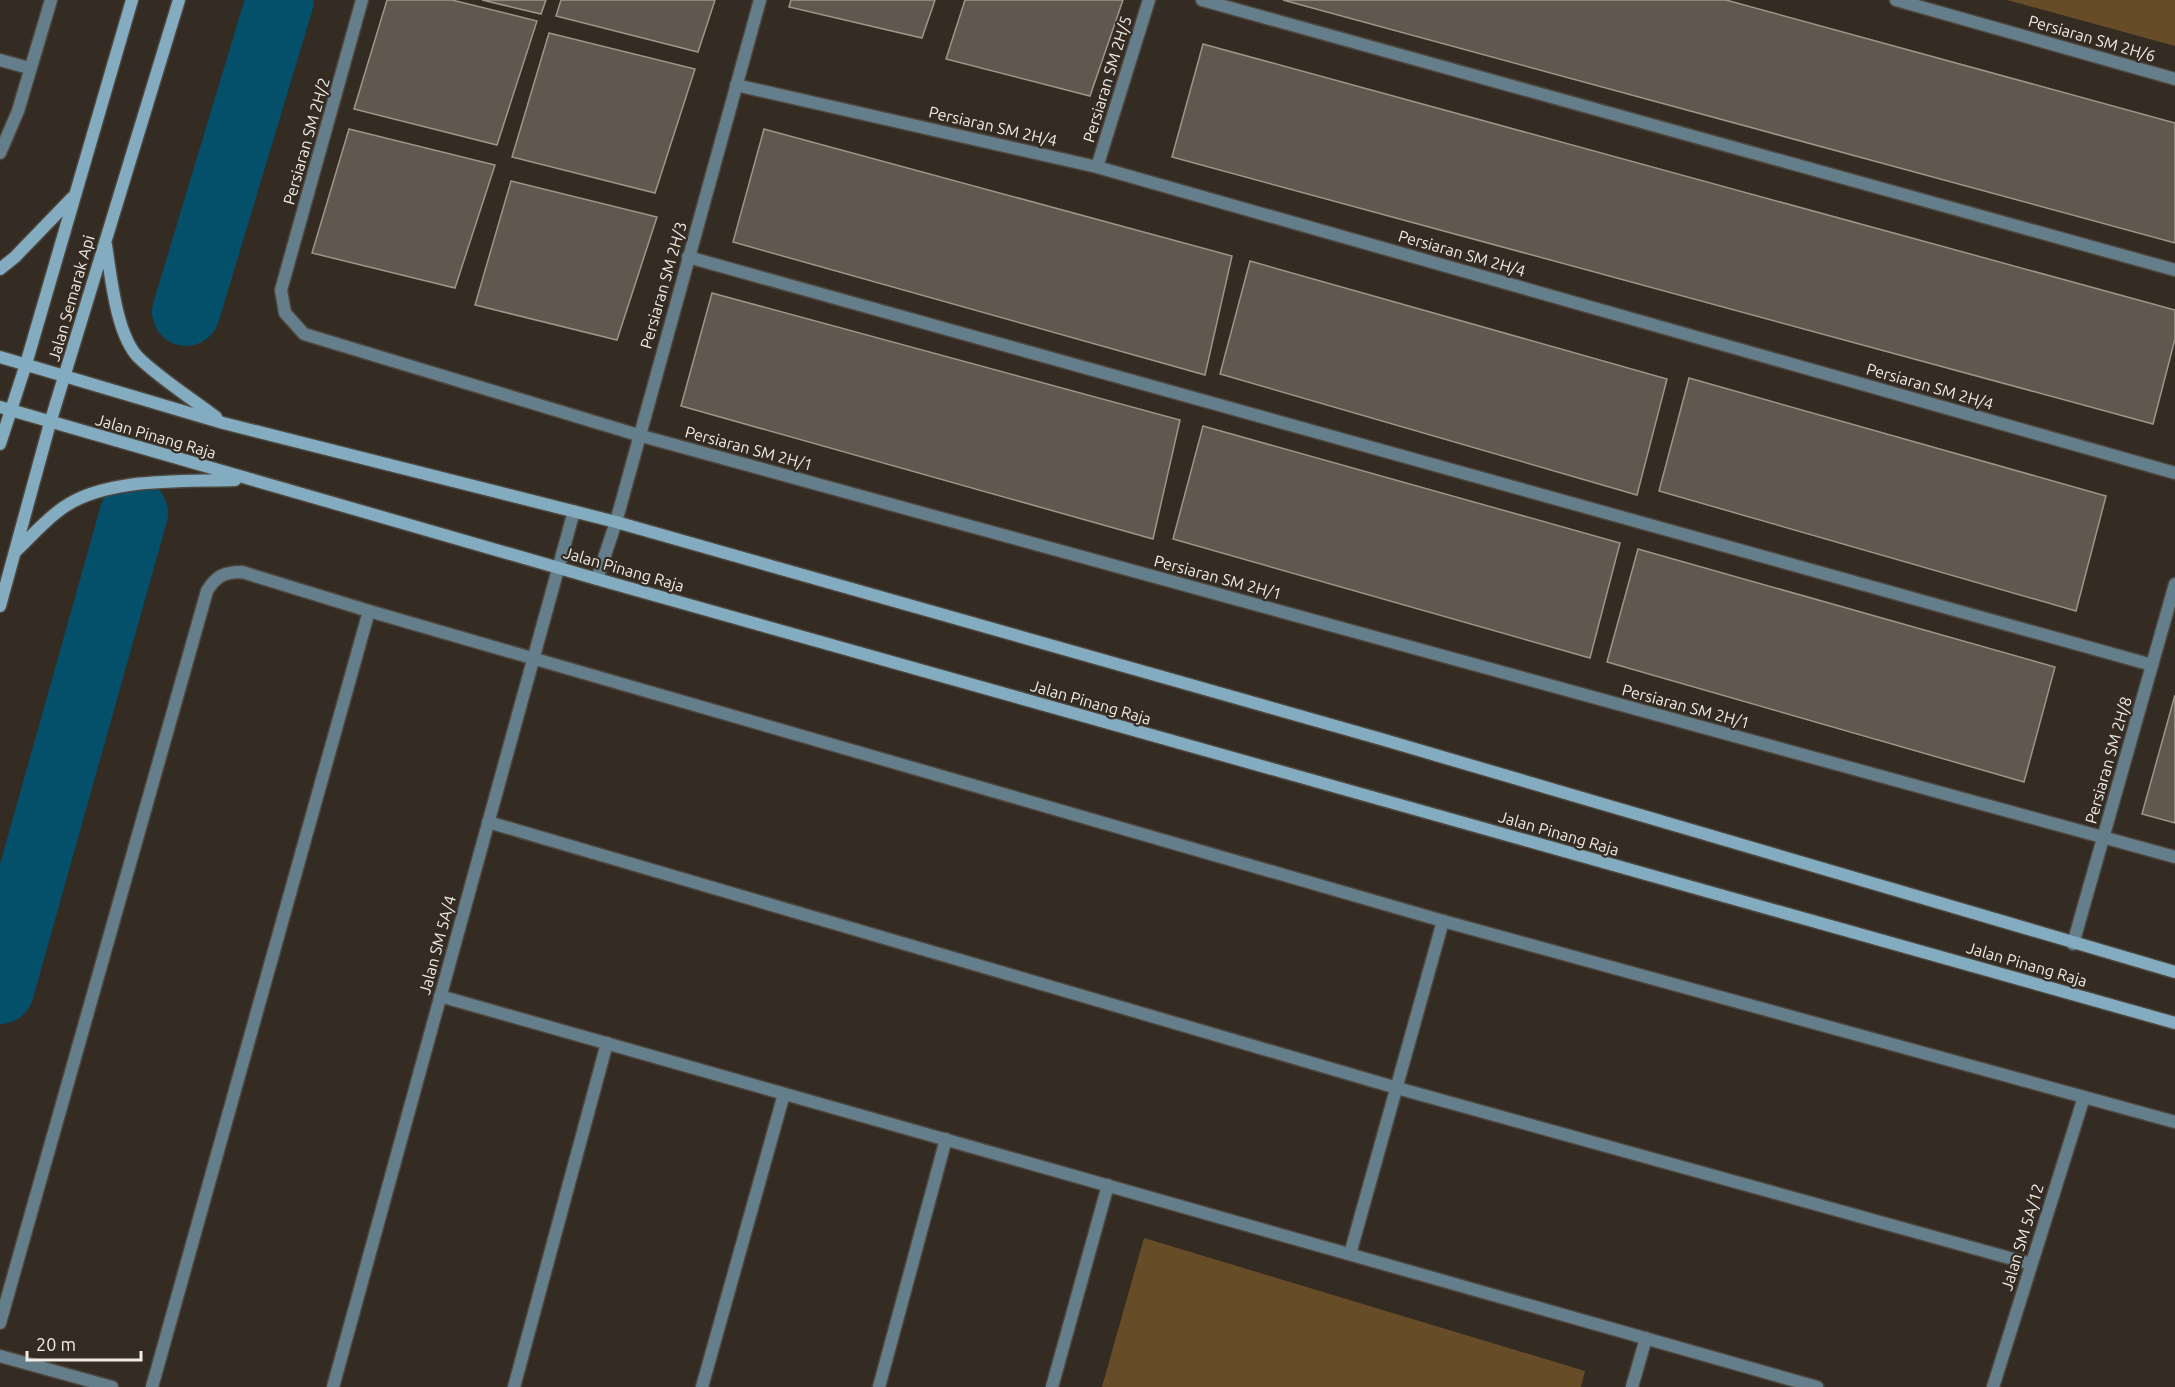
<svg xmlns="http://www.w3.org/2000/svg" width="2175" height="1387" viewBox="0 0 2175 1387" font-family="Ubuntu,sans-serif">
<rect width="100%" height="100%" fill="#342c23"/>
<path fill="#674d27" d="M 2007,0 L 2175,0 L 2175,46 Z
M 1144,1238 L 1585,1371 L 1581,1387 L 1102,1387 Z"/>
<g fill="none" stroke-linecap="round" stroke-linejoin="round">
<path stroke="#044f6a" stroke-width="68" d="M 186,312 L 280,0
M 0,990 L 134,513"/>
</g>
<path fill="#60584e" stroke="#9e958a" stroke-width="1.5" d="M 387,0 L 452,0 L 537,21 L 497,145 L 354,109 Z
M 482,0 L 546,0 L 541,14 Z
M 561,0 L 715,0 L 698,52 L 556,16 Z
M 791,0 L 935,0 L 922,38 L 789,7 Z
M 965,0 L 1123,0 L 1090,96 L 946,59 Z
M 1283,0 L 1726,0 L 2175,123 L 2175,243 Z
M 549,33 L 695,69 L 655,193 L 512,157 Z
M 1203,44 L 2175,310 L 2175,339 L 2153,424 L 1172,157 Z
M 349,129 L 495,165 L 455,288 L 312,253 Z
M 764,129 L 1232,256 L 1205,375 L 733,242 Z
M 511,181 L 657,217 L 617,340 L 475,305 Z
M 1250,261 L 1667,379 L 1637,495 L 1220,374 Z
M 712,293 L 1180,420 L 1153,539 L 681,406 Z
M 1689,378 L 2106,496 L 2076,611 L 1659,491 Z
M 1203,426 L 1620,543 L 1590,658 L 1173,539 Z
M 1638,549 L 2055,667 L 2024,782 L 1607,662 Z
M 2175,695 L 2175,823 L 2142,814 Z"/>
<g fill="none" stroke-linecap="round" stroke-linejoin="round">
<defs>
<path id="lane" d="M 1202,0 L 2175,270
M 0,60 L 29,68
M 688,257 L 2152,665
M 488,822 L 1397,1088 L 2031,1264
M 1350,1254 L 1443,921
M 0,1356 L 112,1387
M 152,1387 L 369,611
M 514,1387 L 607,1043
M 879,1387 L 946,1139"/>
<path id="street" d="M 362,0 L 281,290 L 285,313 L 304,334 L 638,435 L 2175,857
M 1896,0 L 2175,79
M 736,85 L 1097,167 L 2175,473
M 0,153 L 18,111 L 51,0
M 1097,167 L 1149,0
M 597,579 L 616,522 L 760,0
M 2073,944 L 2175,584
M 440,996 L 1817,1387
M 0,1323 L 207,591 C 216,576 224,572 242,572 L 369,611 L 1443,921 L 2175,1122
M 333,1387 L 574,511
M 702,1387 L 784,1094
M 1052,1387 L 1108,1185
M 1632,1387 L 1646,1338
M 1993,1387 L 2084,1097"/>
<path id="secondary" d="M 106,245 C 111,276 116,335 139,358 C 162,380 191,398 216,417
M 0,269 L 15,257 L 72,198
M 0,357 L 223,423 L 616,522 L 1381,739 L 2175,972
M 0,407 L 597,579 L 2175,1023
M 0,444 L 26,364 L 132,0
M 16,551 C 31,537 46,519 64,507 C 108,477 183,482 235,480
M 0,606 L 50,423 L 179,0"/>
</defs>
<use href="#lane" stroke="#4e473e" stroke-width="15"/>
<use href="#street" stroke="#4e473e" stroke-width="15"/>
<use href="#secondary" stroke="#4e473e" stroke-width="15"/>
<use href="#lane" stroke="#657e8b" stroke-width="12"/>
<use href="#street" stroke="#657e8b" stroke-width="12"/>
<use href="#secondary" stroke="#83acc1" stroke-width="12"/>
</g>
<g text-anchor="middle" stroke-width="4.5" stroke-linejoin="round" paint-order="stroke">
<g font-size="16" fill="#f0ebe5" stroke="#342c23">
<text transform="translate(2092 38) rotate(16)" y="6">Persiaran SM 2H/6</text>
<text transform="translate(1107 79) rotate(-73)" y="6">Persiaran SM 2H/5</text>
<text transform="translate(993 126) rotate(13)" y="6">Persiaran SM 2H/4</text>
<text transform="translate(306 141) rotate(-74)" y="6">Persiaran SM 2H/2</text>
<text transform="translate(1462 253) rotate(16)" y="6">Persiaran SM 2H/4</text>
<text transform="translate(663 285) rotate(-74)" y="6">Persiaran SM 2H/3</text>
<text transform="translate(71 298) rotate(-74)" y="6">Jalan Semarak Api</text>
<text transform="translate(1930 386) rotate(16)" y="6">Persiaran SM 2H/4</text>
<text transform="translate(156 436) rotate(16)" y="6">Jalan Pinang Raja</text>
<text transform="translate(749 448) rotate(15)" y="6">Persiaran SM 2H/1</text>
<text transform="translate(624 569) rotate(16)" y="6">Jalan Pinang Raja</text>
<text transform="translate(1218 577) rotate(15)" y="6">Persiaran SM 2H/1</text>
<text transform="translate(1091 702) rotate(16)" y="6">Jalan Pinang Raja</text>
<text transform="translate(1686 706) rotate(15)" y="6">Persiaran SM 2H/1</text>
<text transform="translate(2108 760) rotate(-74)" y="6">Persiaran SM 2H/8</text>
<text transform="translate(1559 833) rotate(16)" y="6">Jalan Pinang Raja</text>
<text transform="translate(437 945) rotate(-75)" y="6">Jalan SM 5A/4</text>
<text transform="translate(2027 964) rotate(16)" y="6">Jalan Pinang Raja</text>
<text transform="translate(2022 1237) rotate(-73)" y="6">Jalan SM 5A/12</text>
</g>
</g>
<path d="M27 1351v9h114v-9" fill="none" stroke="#f0ebe5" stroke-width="3"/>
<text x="36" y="1351" font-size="18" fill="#f0ebe5" stroke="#342c23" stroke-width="4.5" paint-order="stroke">20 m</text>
</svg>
